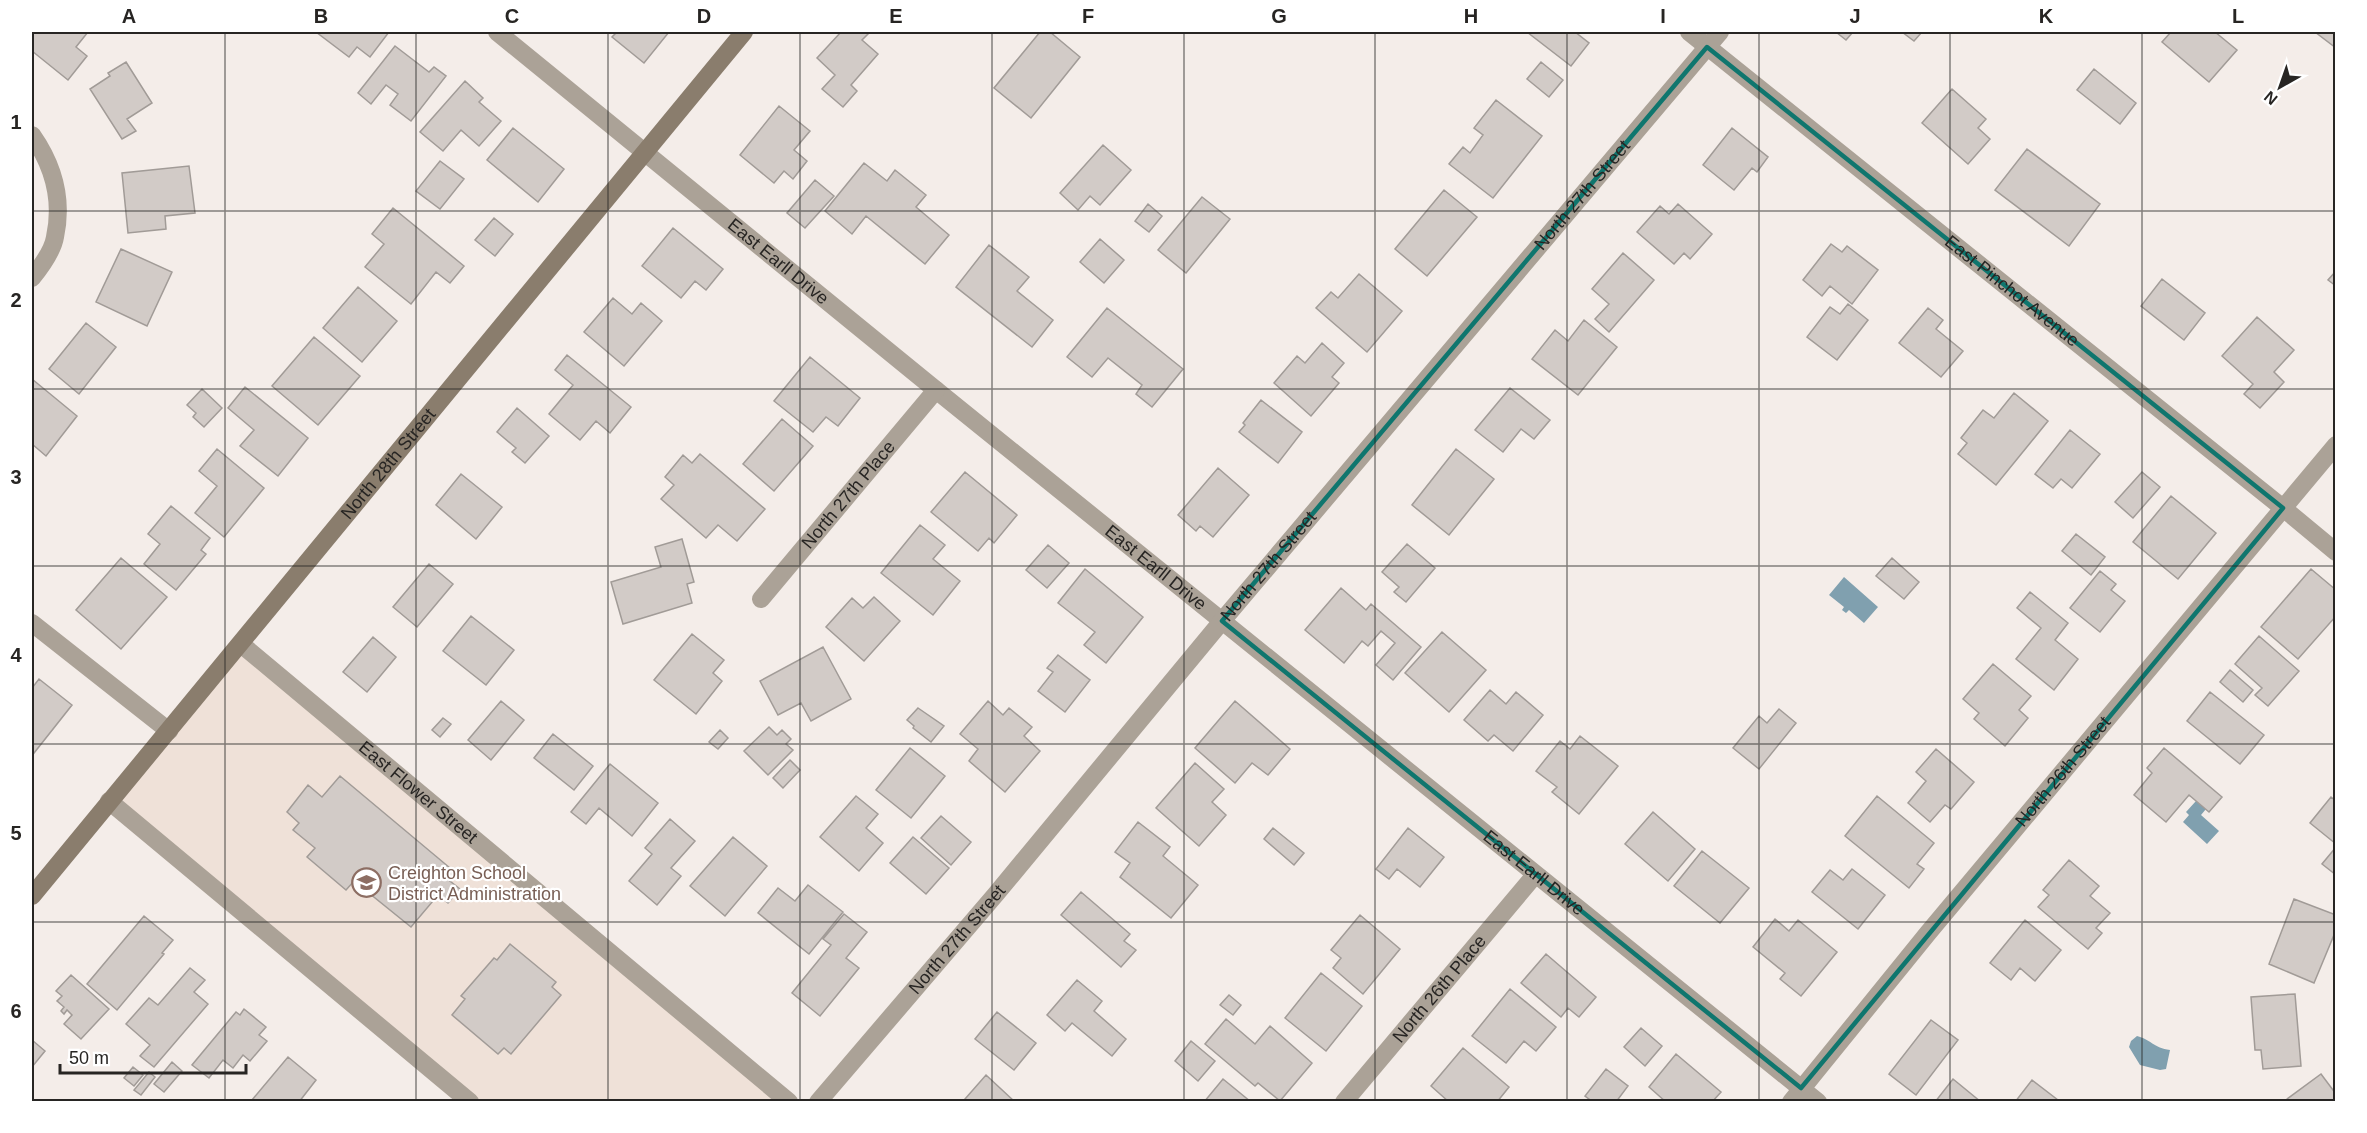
<svg xmlns="http://www.w3.org/2000/svg" width="2367" height="1133" viewBox="0 0 2367 1133" font-family="Arial,sans-serif">
<rect width="100%" height="100%" fill="#f4ede9"/>
<path fill="#efe1d8" d="M 241,644 L 789,1101 L 470,1101 L 109,801 Z"/>
<path fill="#80a0af" d="M 1844,577 L 1878,607 L 1864,623 L 1849,610 L 1846,613 L 1842,610 L 1844,607 L 1829,595 Z
M 2196,801 L 2206,809 L 2201,815 L 2219,831 L 2207,844 L 2183,822 L 2189,815 L 2186,812 Z
M 2137,1036 C 2150,1039 2154,1048 2170,1050 L 2166,1069 L 2160,1070 L 2140,1065 L 2129,1047 L 2131,1041 Z"/>
<path fill="#d2cbc7" stroke="#a19b97" stroke-width="1.5" d="M 32,32 L 88,32 L 76,47 L 87,56 L 68,80 L 32,51 Z
M 316,32 L 389,32 L 370,57 L 357,47 L 349,57 Z
M 617,32 L 669,32 L 644,63 L 612,37 Z
M 841,32 L 870,32 L 862,40 L 878,54 L 851,85 L 857,91 L 843,107 L 822,89 L 835,75 L 817,58 Z
M 1040,32 L 1050,32 L 1080,57 L 1031,118 L 994,88 Z
M 1527,32 L 1575,32 L 1589,43 L 1571,66 Z
M 1836,32 L 1853,32 L 1846,40 Z
M 1902,32 L 1922,32 L 1914,41 Z
M 2171,32 L 2215,32 L 2237,50 L 2209,82 L 2162,42 Z
M 2315,32 L 2336,32 L 2336,48 Z
M 395,46 L 429,72 L 434,67 L 446,76 L 411,121 L 390,105 L 398,94 L 386,85 L 371,104 L 358,93 Z
M 126,62 L 152,103 L 127,119 L 136,131 L 122,139 L 90,89 L 110,76 L 108,73 Z
M 1541,62 L 1563,80 L 1549,97 L 1527,79 Z
M 2094,69 L 2136,103 L 2120,124 L 2077,90 Z
M 465,81 L 483,98 L 479,102 L 501,121 L 479,146 L 461,130 L 443,151 L 420,132 Z
M 1952,89 L 1986,119 L 1978,128 L 1990,139 L 1968,164 L 1922,123 Z
M 1496,100 L 1542,136 L 1493,198 L 1449,164 L 1463,147 L 1470,153 L 1483,135 L 1474,128 Z
M 779,106 L 810,131 L 794,150 L 807,161 L 793,179 L 784,171 L 774,183 L 740,155 Z
M 513,128 L 564,169 L 538,202 L 487,160 Z
M 1732,128 L 1768,157 L 1757,172 L 1752,168 L 1734,190 L 1703,165 Z
M 1103,145 L 1131,170 L 1100,205 L 1090,196 L 1078,210 L 1060,193 Z
M 2027,149 L 2100,204 L 2069,246 L 1995,190 Z
M 440,161 L 464,179 L 440,209 L 416,191 Z
M 864,163 L 887,181 L 895,170 L 926,195 L 916,207 L 949,235 L 925,264 L 866,216 L 852,234 L 825,211 Z
M 189,166 L 195,213 L 165,216 L 166,229 L 128,233 L 122,173 Z
M 815,180 L 834,196 L 805,228 L 787,213 Z
M 1444,190 L 1477,217 L 1427,276 L 1395,249 Z
M 1202,197 L 1230,219 L 1186,273 L 1158,250 Z
M 1148,204 L 1162,216 L 1149,232 L 1135,221 Z
M 1678,204 L 1712,234 L 1690,259 L 1684,253 L 1674,264 L 1637,232 L 1660,206 L 1669,214 Z
M 393,208 L 464,266 L 450,283 L 436,272 L 411,304 L 365,267 L 384,244 L 372,234 Z
M 494,218 L 513,234 L 495,256 L 475,240 Z
M 673,228 L 723,269 L 706,290 L 695,281 L 681,298 L 642,266 Z
M 1100,239 L 1124,260 L 1104,283 L 1080,262 Z
M 1831,244 L 1842,252 L 1847,246 L 1878,270 L 1852,304 L 1830,286 L 1822,296 L 1803,280 Z
M 989,245 L 1029,277 L 1017,291 L 1053,320 L 1032,347 L 956,287 Z
M 121,249 L 172,272 L 147,326 L 96,302 Z
M 1623,253 L 1654,280 L 1609,332 L 1595,319 L 1609,304 L 1592,289 Z
M 2336,271 L 2336,286 L 2328,280 Z
M 1359,274 L 1402,311 L 1367,352 L 1316,308 L 1331,292 L 1338,298 Z
M 2162,279 L 2205,313 L 2184,340 L 2141,306 Z
M 358,287 L 397,321 L 362,362 L 323,328 Z
M 613,298 L 632,314 L 641,303 L 662,321 L 624,366 L 584,332 Z
M 1848,304 L 1868,320 L 1837,360 L 1807,337 L 1830,307 L 1840,314 Z
M 1107,308 L 1183,369 L 1152,407 L 1136,394 L 1142,385 L 1108,358 L 1092,377 L 1067,357 Z
M 1928,308 L 1943,320 L 1936,329 L 1963,351 L 1941,377 L 1899,343 Z
M 2257,317 L 2294,350 L 2274,372 L 2284,382 L 2260,408 L 2244,394 L 2253,384 L 2222,356 Z
M 1584,320 L 1617,347 L 1578,395 L 1532,359 L 1555,330 L 1568,341 Z
M 86,323 L 116,347 L 79,394 L 49,369 Z
M 314,337 L 360,376 L 318,425 L 272,386 Z
M 1322,343 L 1344,363 L 1332,377 L 1339,383 L 1311,416 L 1274,383 L 1297,356 L 1305,363 Z
M 567,355 L 631,407 L 610,433 L 596,421 L 580,440 L 549,414 L 573,385 L 555,370 Z
M 810,357 L 860,398 L 838,426 L 826,417 L 813,432 L 774,401 Z
M 32,379 L 77,416 L 46,456 L 32,444 Z
M 245,387 L 308,438 L 278,476 L 240,446 L 254,430 L 228,408 Z
M 1510,388 L 1550,420 L 1534,439 L 1521,429 L 1503,452 L 1475,430 Z
M 202,389 L 222,408 L 204,427 L 193,417 L 196,413 L 187,405 Z
M 2014,393 L 2048,421 L 1996,485 L 1958,454 L 1967,443 L 1961,438 L 1983,410 L 1994,418 Z
M 1261,400 L 1302,432 L 1278,463 L 1239,432 L 1245,425 L 1243,423 Z
M 517,408 L 549,436 L 525,463 L 512,452 L 516,448 L 497,432 Z
M 782,419 L 813,446 L 774,491 L 743,464 Z
M 2070,430 L 2100,454 L 2072,488 L 2061,479 L 2053,488 L 2035,474 Z
M 217,449 L 264,488 L 224,537 L 195,513 L 217,486 L 199,471 Z
M 1456,449 L 1494,479 L 1449,535 L 1412,505 Z
M 700,454 L 765,509 L 737,541 L 718,525 L 706,538 L 661,499 L 674,485 L 665,477 L 683,455 L 692,463 Z
M 1218,468 L 1249,495 L 1213,537 L 1200,526 L 1196,531 L 1178,515 Z
M 965,472 L 1017,515 L 994,543 L 989,538 L 978,551 L 931,512 Z
M 2142,472 L 2160,487 L 2133,518 L 2115,502 Z
M 461,474 L 502,507 L 476,539 L 436,505 Z
M 2171,496 L 2216,533 L 2178,579 L 2133,542 Z
M 171,506 L 210,538 L 201,550 L 206,554 L 176,590 L 144,564 L 160,544 L 148,534 Z
M 920,525 L 945,545 L 933,559 L 960,581 L 933,615 L 881,573 Z
M 2076,534 L 2105,557 L 2091,575 L 2062,551 Z
M 682,539 L 694,582 L 687,584 L 692,603 L 623,624 L 611,582 L 661,567 L 655,547 Z
M 1407,544 L 1435,568 L 1406,602 L 1394,592 L 1399,587 L 1382,572 Z
M 1048,545 L 1069,563 L 1047,588 L 1026,570 Z
M 121,558 L 167,597 L 121,649 L 76,610 Z
M 1892,558 L 1919,582 L 1904,599 L 1876,576 Z
M 429,564 L 453,584 L 417,627 L 393,607 Z
M 1085,569 L 1143,617 L 1106,663 L 1084,645 L 1095,632 L 1058,603 Z
M 2311,569 L 2336,590 L 2336,616 L 2298,659 L 2261,627 Z
M 2100,571 L 2116,584 L 2111,590 L 2125,601 L 2100,632 L 2070,608 Z
M 1341,588 L 1366,610 L 1371,604 L 1421,647 L 1393,680 L 1376,665 L 1395,643 L 1381,631 L 1368,646 L 1362,641 L 1344,663 L 1305,630 Z
M 2030,592 L 2068,623 L 2055,640 L 2078,659 L 2054,690 L 2016,659 L 2041,628 L 2017,608 Z
M 874,597 L 900,621 L 864,661 L 826,627 L 852,598 L 863,608 Z
M 471,616 L 514,650 L 486,685 L 443,651 Z
M 1442,632 L 1486,670 L 1449,712 L 1405,673 Z
M 692,634 L 724,660 L 713,673 L 722,681 L 696,714 L 654,680 Z
M 2259,636 L 2299,671 L 2268,706 L 2255,695 L 2262,688 L 2235,664 Z
M 373,637 L 396,657 L 367,692 L 343,672 Z
M 823,647 L 851,699 L 811,721 L 801,703 L 778,715 L 760,681 Z
M 1058,655 L 1090,680 L 1065,712 L 1038,691 L 1053,672 L 1047,668 Z
M 1993,664 L 2031,696 L 2019,710 L 2028,718 L 2005,746 L 1974,719 L 1979,713 L 1963,699 Z
M 2230,670 L 2253,690 L 2243,702 L 2220,682 Z
M 39,679 L 72,705 L 34,753 L 32,751 L 32,688 Z
M 1490,690 L 1506,704 L 1516,692 L 1543,715 L 1513,751 L 1494,735 L 1488,741 L 1464,720 Z
M 2210,692 L 2264,735 L 2240,764 L 2187,721 Z
M 501,701 L 524,720 L 491,760 L 468,740 Z
M 988,701 L 1003,715 L 1009,708 L 1032,727 L 1024,736 L 1040,751 L 1005,792 L 969,761 L 978,749 L 960,734 Z
M 1235,701 L 1290,749 L 1268,775 L 1252,763 L 1235,783 L 1195,748 Z
M 918,708 L 944,726 L 931,742 L 913,728 L 914,726 L 907,720 Z
M 1779,709 L 1796,723 L 1759,769 L 1733,748 L 1759,716 L 1767,723 Z
M 443,718 L 451,724 L 440,737 L 432,730 Z
M 769,727 L 777,735 L 782,730 L 791,739 L 786,744 L 793,750 L 768,775 L 744,751 Z
M 720,730 L 728,738 L 718,749 L 709,742 Z
M 553,734 L 593,766 L 574,790 L 534,758 Z
M 1580,736 L 1618,766 L 1579,814 L 1552,792 L 1557,787 L 1536,771 L 1560,741 L 1570,749 Z
M 910,748 L 945,776 L 911,818 L 876,790 Z
M 2164,748 L 2222,797 L 2209,812 L 2189,795 L 2166,822 L 2134,795 L 2152,773 L 2147,768 Z
M 1936,749 L 1974,782 L 1951,809 L 1945,805 L 1930,822 L 1908,803 L 1926,781 L 1916,772 Z
M 790,760 L 800,770 L 783,788 L 773,778 Z
M 1195,763 L 1224,789 L 1212,802 L 1226,815 L 1199,846 L 1156,808 Z
M 610,764 L 658,803 L 632,836 L 599,808 L 586,824 L 571,812 Z
M 340,776 L 456,873 L 450,881 L 460,889 L 448,903 L 438,895 L 411,927 L 354,881 L 346,890 L 307,857 L 315,848 L 293,830 L 299,823 L 287,812 L 308,785 L 322,797 Z
M 856,796 L 878,814 L 866,828 L 883,843 L 859,871 L 820,837 Z
M 1877,796 L 1934,843 L 1917,864 L 1924,869 L 1909,888 L 1845,836 Z
M 2331,797 L 2336,801 L 2336,844 L 2310,823 Z
M 1653,812 L 1695,849 L 1668,881 L 1625,844 Z
M 941,816 L 971,842 L 951,865 L 921,838 Z
M 670,819 L 695,841 L 671,868 L 681,876 L 657,905 L 629,881 L 652,854 L 645,848 Z
M 1138,822 L 1170,847 L 1163,856 L 1198,885 L 1171,918 L 1120,877 L 1130,863 L 1115,852 Z
M 1273,828 L 1304,853 L 1294,865 L 1264,839 Z
M 1408,828 L 1444,857 L 1420,887 L 1397,869 L 1389,879 L 1376,869 Z
M 733,837 L 767,866 L 725,916 L 690,886 Z
M 913,837 L 949,868 L 926,894 L 890,863 Z
M 2336,847 L 2336,875 L 2322,864 Z
M 1702,851 L 1749,888 L 1720,923 L 1674,886 Z
M 2069,860 L 2099,886 L 2090,896 L 2110,913 L 2096,928 L 2102,933 L 2088,949 L 2038,907 L 2049,895 L 2043,890 Z
M 1852,869 L 1885,895 L 1858,929 L 1812,892 L 1830,870 L 1843,880 Z
M 808,885 L 843,912 L 809,954 L 758,913 L 778,888 L 795,901 Z
M 1081,892 L 1130,934 L 1124,941 L 1136,950 L 1121,967 L 1061,915 Z
M 2294,899 L 2336,915 L 2336,930 L 2314,983 L 2269,964 Z
M 844,914 L 867,932 L 846,958 L 859,968 L 820,1016 L 792,993 L 831,945 L 823,939 Z
M 1360,915 L 1400,949 L 1363,994 L 1333,968 L 1341,958 L 1331,950 Z
M 144,916 L 173,940 L 162,953 L 164,954 L 117,1010 L 87,984 Z
M 1775,919 L 1789,931 L 1798,920 L 1837,952 L 1801,996 L 1780,979 L 1785,973 L 1753,947 Z
M 2025,920 L 2061,950 L 2035,981 L 2020,968 L 2011,980 L 1990,963 Z
M 510,944 L 556,982 L 552,987 L 561,995 L 511,1054 L 504,1048 L 498,1054 L 452,1015 L 465,999 L 461,996 L 494,958 L 497,960 Z
M 1546,954 L 1596,997 L 1579,1017 L 1568,1008 L 1561,1017 L 1521,983 Z
M 190,968 L 205,980 L 194,992 L 208,1004 L 154,1067 L 140,1056 L 150,1045 L 126,1024 L 149,998 L 158,1005 Z
M 1321,973 L 1362,1006 L 1326,1051 L 1285,1018 Z
M 71,975 L 109,1009 L 81,1039 L 64,1024 L 72,1015 L 67,1010 L 64,1014 L 61,1011 L 64,1007 L 57,1001 L 62,996 L 56,991 Z
M 1077,980 L 1102,1001 L 1094,1011 L 1126,1039 L 1112,1056 L 1072,1023 L 1065,1031 L 1047,1015 Z
M 1510,989 L 1556,1027 L 1536,1051 L 1524,1041 L 1506,1063 L 1472,1036 Z
M 2295,994 L 2301,1066 L 2263,1069 L 2261,1050 L 2255,1050 L 2251,997 Z
M 1229,995 L 1241,1005 L 1233,1015 L 1220,1005 Z
M 244,1009 L 266,1027 L 259,1035 L 267,1041 L 250,1061 L 243,1055 L 233,1068 L 223,1060 L 209,1078 L 192,1065 L 236,1012 L 240,1015 Z
M 997,1012 L 1036,1043 L 1014,1070 L 975,1039 Z
M 1226,1019 L 1255,1044 L 1270,1026 L 1312,1063 L 1280,1101 L 1258,1083 L 1255,1086 L 1205,1044 Z
M 1931,1020 L 1958,1040 L 1916,1095 L 1889,1074 Z
M 1641,1028 L 1662,1046 L 1645,1066 L 1624,1047 Z
M 32,1040 L 45,1051 L 32,1067 Z
M 1191,1041 L 1215,1061 L 1198,1081 L 1175,1061 Z
M 1463,1048 L 1509,1087 L 1497,1102 L 1449,1102 L 1431,1086 Z
M 1676,1054 L 1721,1092 L 1712,1102 L 1666,1102 L 1649,1087 Z
M 288,1057 L 316,1080 L 299,1102 L 254,1102 L 252,1100 Z
M 172,1062 L 182,1071 L 164,1092 L 154,1084 Z
M 133,1067 L 143,1075 L 134,1086 L 124,1078 Z
M 1606,1069 L 1628,1086 L 1616,1102 L 1593,1102 L 1585,1096 Z
M 149,1072 L 155,1077 L 141,1095 L 134,1090 Z
M 2321,1074 L 2336,1094 L 2336,1102 L 2283,1102 Z
M 986,1075 L 1015,1102 L 968,1102 L 965,1099 Z
M 1223,1079 L 1251,1102 L 1204,1102 Z
M 1953,1079 L 1981,1102 L 1935,1102 Z
M 2032,1080 L 2058,1100 L 2056,1102 L 2015,1102 Z"/>
<g fill="none" stroke-linecap="round" stroke-linejoin="round">
<g stroke="#aba297" stroke-width="18">
<path id="s1" d="M 497,32 L 936,390 L 1818,1102"/>
<path id="s2" d="M 1689,32 L 2283,508 L 2336,552"/>
<path d="M 32,135 C 53,165 63,200 55,237 C 53,250 40,268 32,278"/>
<path id="s3" d="M 761,599 L 936,390"/>
<path d="M 32,623 L 169,731"/>
<path id="s4" d="M 241,644 L 789,1102"/>
<path d="M 109,801 L 470,1102"/>
<path id="s5" d="M 818,1102 L 996,894 L 1222,621 L 1720,32"/>
<path id="s6" d="M 1344,1102 L 1535,875"/>
<path id="s7" d="M 1791,1102 L 1928,933 L 2336,445"/>
</g>
<path stroke="#8a7d6d" stroke-width="18" id="s8" d="M 32,896 L 744,32"/>
</g>
<path fill="none" stroke="#0f766e" stroke-width="4.5" stroke-linejoin="round" d="M 1707,47 L 2283,508 L 1801,1088 L 1222,621 Z"/>
<path fill="none" stroke="#272523" stroke-width="1.5" stroke-opacity="0.55" d="M 225,32 L 225,1102M 416,32 L 416,1102M 608,32 L 608,1102M 800,32 L 800,1102M 992,32 L 992,1102M 1184,32 L 1184,1102M 1375,32 L 1375,1102M 1567,32 L 1567,1102M 1759,32 L 1759,1102M 1950,32 L 1950,1102M 2142,32 L 2142,1102M 32,211 L 2336,211M 32,389 L 2336,389M 32,566 L 2336,566M 32,744 L 2336,744M 32,922 L 2336,922"/>
<defs>
<symbol id="school-ring" viewBox="-11 -11 22 22"><circle r="9.5" fill="#fff" stroke="#8d6e63" stroke-width="1.5"/><path d="M0-5L7-2L0 1L-7-2ZM-4 1L0 2.5L4 1V4Q0 6-4 4Z" fill="#8d6e63"/></symbol>
</defs>
<g fill-rule="evenodd">
<use href="#school-ring" x="350" y="866" width="33" height="33"/>
</g>
<g text-anchor="middle" stroke-width="4.5" stroke-linejoin="round" paint-order="stroke">
<g font-size="18" fill="#272523" stroke="#fff">
<text dy="6" stroke="none"><textPath href="#s5" startOffset="1186">North 27th Street</textPath></text>
<text dy="6" stroke="none"><textPath href="#s1" startOffset="363">East Earll Drive</textPath></text>
<text dy="6" stroke="none"><textPath href="#s2" startOffset="414">East Pinchot Avenue</textPath></text>
<text dy="6" stroke="none"><textPath href="#s8" startOffset="560">North 28th Street</textPath></text>
<text dy="6" stroke="none"><textPath href="#s3" startOffset="136">North 27th Place</textPath></text>
<text dy="6" stroke="none"><textPath href="#s5" startOffset="700">North 27th Street</textPath></text>
<text dy="6" stroke="none"><textPath href="#s1" startOffset="849">East Earll Drive</textPath></text>
<text dy="6" stroke="none"><textPath href="#s7" startOffset="428">North 26th Street</textPath></text>
<text dy="6" stroke="none"><textPath href="#s4" startOffset="231">East Flower Street</textPath></text>
<text dy="6" stroke="none"><textPath href="#s1" startOffset="1335">East Earll Drive</textPath></text>
<text dy="6" stroke="none"><textPath href="#s5" startOffset="214">North 27th Street</textPath></text>
<text dy="6" stroke="none"><textPath href="#s6" startOffset="148">North 26th Place</textPath></text>
</g>
<g font-size="18" fill="#785e54" stroke="#fff" text-anchor="start">
<text x="388" y="879">Creighton School<tspan x="388" dy="21">District Administration</tspan></text>
</g>
</g>
<rect width="2367" height="1133" fill="none" stroke="#ffffff" stroke-width="66"/>
<g transform="translate(2280 87) rotate(220)" stroke="#ffffff" stroke-width="4.5" paint-order="stroke">
<path d="M0-4.5L10 22L0 15L-10 22Z" fill="#272523"/>
<text y="-9" font-size="16" font-weight="bold" text-anchor="middle" fill="#272523">N</text>
</g>
<path d="M60 1064v9h186v-9" fill="none" stroke="#272523" stroke-width="3"/>
<text x="69" y="1064" font-size="18" fill="#272523" stroke="#ffffff" stroke-width="4.5" paint-order="stroke">50 m</text>
<rect x="33" y="33" width="2301" height="1067" fill="none" stroke="#272523" stroke-width="2"/>
<g font-size="20" text-anchor="middle" font-weight="bold" fill="#272523">
<text x="129" y="23">A</text>
<text x="321" y="23">B</text>
<text x="512" y="23">C</text>
<text x="704" y="23">D</text>
<text x="896" y="23">E</text>
<text x="1088" y="23">F</text>
<text x="1279" y="23">G</text>
<text x="1471" y="23">H</text>
<text x="1663" y="23">I</text>
<text x="1855" y="23">J</text>
<text x="2046" y="23">K</text>
<text x="2238" y="23">L</text>
<text x="16" y="129">1</text>
<text x="16" y="307">2</text>
<text x="16" y="484">3</text>
<text x="16" y="662">4</text>
<text x="16" y="840">5</text>
<text x="16" y="1018">6</text>
</g>
</svg>
